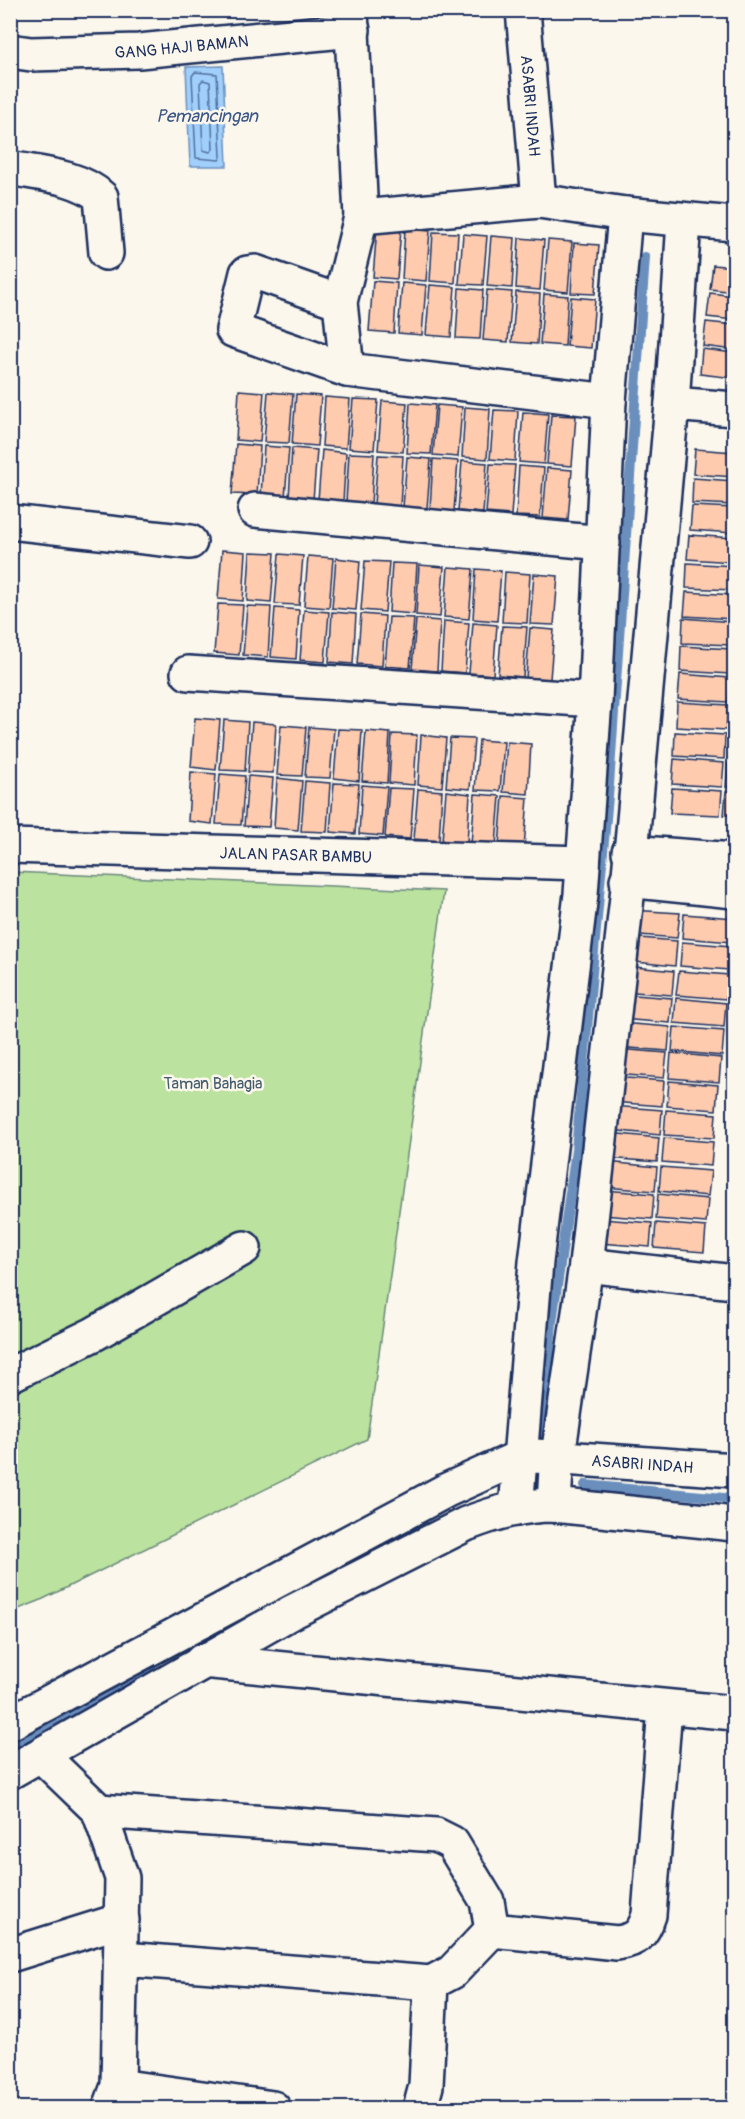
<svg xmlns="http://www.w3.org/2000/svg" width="745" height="2119" viewBox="0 0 745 2119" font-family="Pangolin,sans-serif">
<rect width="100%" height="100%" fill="#fbf7ec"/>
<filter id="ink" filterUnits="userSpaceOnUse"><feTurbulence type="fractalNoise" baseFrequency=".0167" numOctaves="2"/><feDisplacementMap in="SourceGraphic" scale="12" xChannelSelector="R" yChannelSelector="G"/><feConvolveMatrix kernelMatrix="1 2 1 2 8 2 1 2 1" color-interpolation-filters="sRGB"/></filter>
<g filter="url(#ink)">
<path fill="#bbe29e" stroke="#6b887e" stroke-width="1.5" d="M 11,872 L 444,891 L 367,1439 L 39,1601 L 11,1612 Z"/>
<path fill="#a1cffc" stroke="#6b8fbd" stroke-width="1.5" d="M 223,66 L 227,166 L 190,166 L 186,67 Z"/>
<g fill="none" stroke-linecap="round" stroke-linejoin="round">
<path stroke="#516f9d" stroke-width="1.5" d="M 195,72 L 217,74 L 221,157 L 219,160 L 196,158 L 192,76 Z
M 203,80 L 210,82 L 213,149 L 210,152 L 203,150 L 200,83 Z"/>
<path stroke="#6b8fbd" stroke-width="10" d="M 541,1450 L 552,1322 L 576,1150 L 609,785 L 645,257
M 585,1485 L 734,1499
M 270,1603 L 426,1527
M 10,1747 L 151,1666"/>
</g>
<path fill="#fecbae" stroke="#1b2f5e" stroke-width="1.5" d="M 377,227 L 401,229 L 397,279 L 373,277 Z
M 405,229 L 430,231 L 426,281 L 402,279 Z
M 433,232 L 458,233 L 455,283 L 430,281 Z
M 463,234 L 487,236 L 483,285 L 459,284 Z
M 491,236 L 515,238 L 512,288 L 487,286 Z
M 519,238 L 544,240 L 540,290 L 516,288 Z
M 548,240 L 572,242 L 568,292 L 544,290 Z
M 574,243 L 599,245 L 595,294 L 571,293 Z
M 713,265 L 734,267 L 734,292 L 710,289 Z
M 373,281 L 397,283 L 394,333 L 369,331 Z
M 402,283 L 426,285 L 422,335 L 398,333 Z
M 430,285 L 455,287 L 451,337 L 426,335 Z
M 459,288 L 483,290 L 480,339 L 456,338 Z
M 487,290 L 512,292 L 508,342 L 483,340 Z
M 516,292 L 540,294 L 537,344 L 512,342 Z
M 710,293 L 734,296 L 734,320 L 707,317 Z
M 544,294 L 568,296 L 565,346 L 540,344 Z
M 571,297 L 595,299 L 591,348 L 567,346 Z
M 706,322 L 734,325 L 734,350 L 703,346 Z
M 702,349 L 734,353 L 734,378 L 700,374 Z
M 239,390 L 264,392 L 260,442 L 236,440 Z
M 268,392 L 293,394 L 289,443 L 264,442 Z
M 296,394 L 321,396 L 317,446 L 292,444 Z
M 325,397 L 350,399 L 346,448 L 322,446 Z
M 353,399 L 378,400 L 374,450 L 349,448 Z
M 382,401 L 407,403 L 403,452 L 378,450 Z
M 410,403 L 435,405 L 431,454 L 407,453 Z
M 437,405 L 462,407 L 458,457 L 433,455 Z
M 465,407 L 490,409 L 487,459 L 462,457 Z
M 494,410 L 518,411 L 515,461 L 490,459 Z
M 523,412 L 548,414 L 544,464 L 519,462 Z
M 551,415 L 576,416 L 572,466 L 547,464 Z
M 236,444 L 260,446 L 257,495 L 232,494 Z
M 264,446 L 289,448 L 285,497 L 261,496 Z
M 292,448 L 317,450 L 313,500 L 289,498 Z
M 695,449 L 734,452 L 734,477 L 693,474 Z
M 322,450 L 346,453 L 343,502 L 318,500 Z
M 349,453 L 374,454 L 371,504 L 346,502 Z
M 378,455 L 403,456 L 400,506 L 374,504 Z
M 407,457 L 431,459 L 427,508 L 403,507 Z
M 433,459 L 458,461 L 454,511 L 430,509 Z
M 462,461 L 487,463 L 483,513 L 458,511 Z
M 490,464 L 515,465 L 511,515 L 486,513 Z
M 519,466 L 544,468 L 540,517 L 516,516 Z
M 547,468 L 572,470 L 568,520 L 543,518 Z
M 693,478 L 734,481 L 734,505 L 692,503 Z
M 692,506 L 734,508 L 734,533 L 690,530 Z
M 689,535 L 734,538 L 734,562 L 687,559 Z
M 222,550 L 246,552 L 243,601 L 218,599 Z
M 250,552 L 275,553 L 271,603 L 247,601 Z
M 279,554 L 303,556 L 299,605 L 275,604 Z
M 308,556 L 333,558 L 329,608 L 304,606 Z
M 336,558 L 360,561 L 356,610 L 332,608 Z
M 365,561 L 389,562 L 385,612 L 361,610 Z
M 392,563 L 417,564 L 414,614 L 389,612 Z
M 687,563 L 734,566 L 734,590 L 686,588 Z
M 419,565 L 444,567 L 440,617 L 416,615 Z
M 448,567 L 473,569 L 469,619 L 444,617 Z
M 476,569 L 501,571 L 497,621 L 473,619 Z
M 505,572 L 530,574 L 527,623 L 502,622 Z
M 534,574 L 558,576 L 554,625 L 530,624 Z
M 686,592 L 734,595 L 734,619 L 684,616 Z
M 218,604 L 243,605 L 239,655 L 214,653 Z
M 247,606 L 271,607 L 268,657 L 243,655 Z
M 275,608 L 299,610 L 296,659 L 271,657 Z
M 304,610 L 329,612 L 325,662 L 300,660 Z
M 332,612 L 356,614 L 353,664 L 329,662 Z
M 361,614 L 385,616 L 382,666 L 357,664 Z
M 389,617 L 414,618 L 410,668 L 385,666 Z
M 683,618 L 733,622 L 732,645 L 682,643 Z
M 416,619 L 440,621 L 437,671 L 412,669 Z
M 444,621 L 469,623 L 465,673 L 441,671 Z
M 473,623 L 497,625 L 493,675 L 469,673 Z
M 502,626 L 527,627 L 523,677 L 498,675 Z
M 530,628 L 554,630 L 550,679 L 526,678 Z
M 681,646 L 731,649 L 730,674 L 680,671 Z
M 680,674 L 730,678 L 728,702 L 678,699 Z
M 677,702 L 728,705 L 726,730 L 676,727 Z
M 732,705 L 734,706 L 734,730 L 730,730 Z
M 195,718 L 220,720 L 216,770 L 191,767 Z
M 224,720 L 248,722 L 245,771 L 220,770 Z
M 252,722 L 276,724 L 273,773 L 248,772 Z
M 281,725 L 306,727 L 302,776 L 277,775 Z
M 309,727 L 334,729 L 330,778 L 305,777 Z
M 338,729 L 362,730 L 359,781 L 334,778 Z
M 366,731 L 390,733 L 387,783 L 362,781 Z
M 675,732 L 725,735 L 724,759 L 674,756 Z
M 392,734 L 417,735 L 414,785 L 389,783 Z
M 421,735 L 446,738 L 442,787 L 418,785 Z
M 730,735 L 734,735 L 734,760 L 728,759 Z
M 450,738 L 474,739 L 470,789 L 446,787 Z
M 479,740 L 504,742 L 500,791 L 475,790 Z
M 507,742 L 531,744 L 528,794 L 503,792 Z
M 674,759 L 724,763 L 722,787 L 672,784 Z
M 728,763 L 734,763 L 734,788 L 726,787 Z
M 191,772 L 216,774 L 212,824 L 188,821 Z
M 220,774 L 245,776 L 241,825 L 216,824 Z
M 248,776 L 273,778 L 269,827 L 244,826 Z
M 277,778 L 302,781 L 298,830 L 274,828 Z
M 305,781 L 330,783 L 327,832 L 301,831 Z
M 334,783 L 359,784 L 355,834 L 330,832 Z
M 362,785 L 387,787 L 383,836 L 359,834 Z
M 389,788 L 414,789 L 410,839 L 385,837 Z
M 672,788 L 722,791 L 720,815 L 670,813 Z
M 418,789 L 442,791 L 439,841 L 414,839 Z
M 446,791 L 470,794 L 467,843 L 442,841 Z
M 726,791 L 734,791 L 734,816 L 724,815 Z
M 475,794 L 500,796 L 496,845 L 471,844 Z
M 503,796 L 528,798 L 524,848 L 499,846 Z
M 630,910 L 680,913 L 677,938 L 628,934 Z
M 684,914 L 734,918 L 732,942 L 682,938 Z
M 627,937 L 677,941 L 675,966 L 625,961 Z
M 682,942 L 731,946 L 729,970 L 680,966 Z
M 625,966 L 674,971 L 672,995 L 622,991 Z
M 679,971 L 729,975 L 726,999 L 676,995 Z
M 622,994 L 672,998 L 670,1023 L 620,1019 Z
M 676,998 L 726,1003 L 724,1027 L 674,1023 Z
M 620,1023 L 670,1027 L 668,1051 L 617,1047 Z
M 674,1027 L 724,1031 L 722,1056 L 672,1051 Z
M 617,1049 L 667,1053 L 664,1078 L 615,1074 Z
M 671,1053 L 721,1058 L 719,1082 L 669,1078 Z
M 614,1077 L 664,1081 L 662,1106 L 612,1102 Z
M 669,1081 L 718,1085 L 716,1110 L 667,1106 Z
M 612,1106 L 662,1110 L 660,1135 L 610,1130 Z
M 666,1110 L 716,1114 L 714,1138 L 664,1135 Z
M 609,1133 L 659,1138 L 657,1162 L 607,1158 Z
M 664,1138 L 713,1142 L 711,1166 L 662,1162 Z
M 607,1162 L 657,1167 L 655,1191 L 604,1187 Z
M 661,1167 L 711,1171 L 708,1196 L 659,1191 Z
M 604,1190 L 654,1194 L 652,1219 L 602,1215 Z
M 658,1194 L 708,1199 L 706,1223 L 656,1219 Z
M 602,1219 L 652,1223 L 650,1247 L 600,1243 Z
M 656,1223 L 706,1227 L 704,1252 L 654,1248 Z"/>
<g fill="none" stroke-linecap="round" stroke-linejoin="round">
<defs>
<g id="minor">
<path d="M 351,10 L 361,217 L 340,302 L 347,370 L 609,401"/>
<path id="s1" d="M 523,10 L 539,201"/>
<path id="s2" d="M 10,51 L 31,54 L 139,51 L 353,30"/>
<path d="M 10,168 C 39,174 79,176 101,197 L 106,253"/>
<path d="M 361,217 L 539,201 L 625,214 L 734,224"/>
<path d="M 340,302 L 255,272 L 247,273 L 233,330 L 347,370"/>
<path d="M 672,404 L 734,409"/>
<path d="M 255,510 L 603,543"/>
<path d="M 10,522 L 190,542"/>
<path d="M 188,673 L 595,700"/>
<path id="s3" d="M 10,846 L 583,863"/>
<path d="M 629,852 L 734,860"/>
<path d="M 627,880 L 734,891"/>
<path d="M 586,1265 L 734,1282"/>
<path d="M 10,1375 L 94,1334 L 244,1248"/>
<path d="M 554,1505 L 556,1469 L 586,1265 L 627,897 L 672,404 L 684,221"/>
<path d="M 516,1509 L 536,1262 L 581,894 L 595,700 L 609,401 L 625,214"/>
<path d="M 202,1661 L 734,1713"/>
<path id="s4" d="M 10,1723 L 447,1490 L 520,1457 L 535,1456 L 734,1470"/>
<path d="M 42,1756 L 99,1811"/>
<path d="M 10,1772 L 290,1613 L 466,1524 C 495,1513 522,1505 554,1505 L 734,1524"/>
<path d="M 10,1955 L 122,1920"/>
<path d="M 123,1959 L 431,1983"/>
<path d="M 118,2086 L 273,2108"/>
<path d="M 110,2108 L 118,2086 L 122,1878 L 99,1811 L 436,1835 L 452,1843 L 487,1901 L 492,1930"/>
<path d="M 420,2108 L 426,2086 L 431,1983 L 452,1972 L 492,1930 L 617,1943 C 637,1940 643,1934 649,1915 L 665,1707"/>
</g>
</defs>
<use href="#minor" stroke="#1b2f5e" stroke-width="38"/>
<use href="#minor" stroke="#fbf7ec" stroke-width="33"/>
</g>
</g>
<g text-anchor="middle" stroke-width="5" stroke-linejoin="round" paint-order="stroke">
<g font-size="16" fill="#1b2f5e" stroke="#fbf7ec">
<text dy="6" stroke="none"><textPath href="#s2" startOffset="172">GANG HAJI BAMAN</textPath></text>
<text dy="6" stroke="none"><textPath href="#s1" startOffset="96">ASABRI INDAH</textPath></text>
<text dy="6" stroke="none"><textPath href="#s3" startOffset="286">JALAN PASAR BAMBU</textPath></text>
<text dy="6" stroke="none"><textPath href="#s4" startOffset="698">ASABRI INDAH</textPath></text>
</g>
<g font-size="16" fill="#435c6e" stroke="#fbf7ec">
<text x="213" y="1089">Taman Bahagia</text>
</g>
<g font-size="18" font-style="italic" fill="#3c5786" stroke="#fbf7ec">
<text x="207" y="122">Pemancingan</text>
</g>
</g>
<rect width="745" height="2119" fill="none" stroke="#fbf7ec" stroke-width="36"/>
<rect x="18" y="18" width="709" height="2083" fill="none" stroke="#1b2f5e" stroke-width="2" filter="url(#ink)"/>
</svg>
